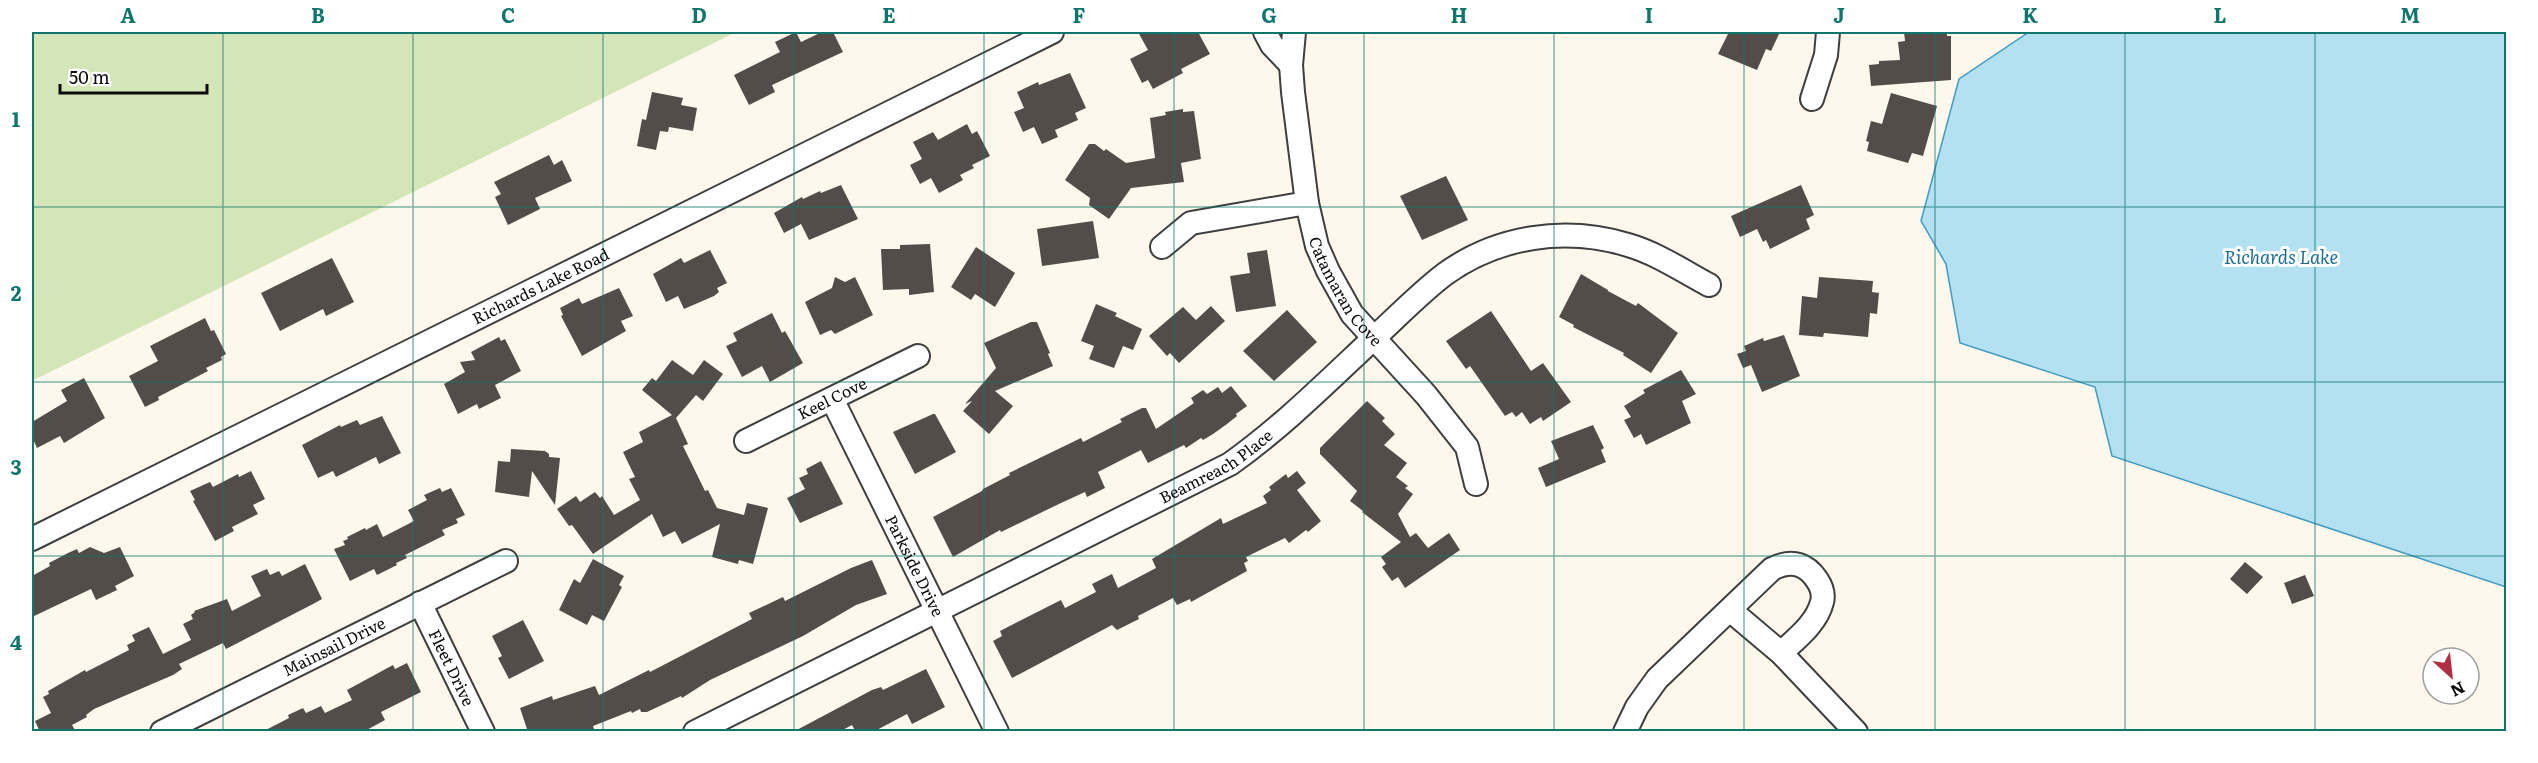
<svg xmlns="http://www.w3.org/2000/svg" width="2538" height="763" viewBox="0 0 2538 763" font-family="Literata,serif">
<rect width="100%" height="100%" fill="#fef8ec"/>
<path fill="#d4e5b8" d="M 32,32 L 736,32 L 32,381 Z"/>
<path fill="#b4e1f2" stroke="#409cc3" stroke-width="1.5" d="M 2029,32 L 2506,32 L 2506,587 L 2112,456 L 2095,387 L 1960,343 L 1946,264 L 1921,221 L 1959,79 Z"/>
<path fill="#544c49" d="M 796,32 L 801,42 L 822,32 L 833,32 L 843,52 L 772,85 L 775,92 L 749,105 L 734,75 L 780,52 L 775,42 Z
M 1138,32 L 1198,32 L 1210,54 L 1181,69 L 1183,73 L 1153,89 L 1148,80 L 1142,83 L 1130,59 L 1148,50 Z
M 1729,32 L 1780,32 L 1771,51 L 1766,49 L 1757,70 L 1718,54 Z
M 1904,32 L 1947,32 L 1947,36 L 1951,36 L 1951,80 L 1871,86 L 1869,65 L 1879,64 L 1879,61 L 1900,60 L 1898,42 L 1905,41 Z
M 1070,73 L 1086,108 L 1075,113 L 1078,120 L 1055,130 L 1058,137 L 1042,144 L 1034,127 L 1023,132 L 1014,112 L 1024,108 L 1017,92 L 1038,82 L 1039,85 Z
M 652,92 L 683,98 L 681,105 L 697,108 L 693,131 L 669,127 L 668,132 L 660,131 L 656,150 L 637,146 L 642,119 L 646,120 Z
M 1891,93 L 1937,106 L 1923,156 L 1912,153 L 1908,163 L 1867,151 L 1869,142 L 1866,141 L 1871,121 L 1882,124 Z
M 1183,109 L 1183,112 L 1194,111 L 1201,159 L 1181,163 L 1184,182 L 1131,188 L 1109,219 L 1089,205 L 1090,198 L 1065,180 L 1089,144 L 1095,144 L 1104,151 L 1106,149 L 1126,163 L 1155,158 L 1150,118 L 1166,115 L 1165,112 Z
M 967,124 L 972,134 L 977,131 L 990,156 L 972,165 L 974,168 L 960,175 L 963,180 L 939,193 L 931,178 L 920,184 L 910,165 L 922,159 L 913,142 L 933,132 L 938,140 Z
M 549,155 L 554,165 L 562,160 L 572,181 L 535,198 L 540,209 L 508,225 L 495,197 L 501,194 L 494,182 Z
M 1446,176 L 1468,220 L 1422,240 L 1400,196 Z
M 841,185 L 858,219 L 809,240 L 801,224 L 784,233 L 774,213 L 802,197 L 803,199 L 820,191 L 821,193 Z
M 1801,185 L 1814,215 L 1806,219 L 1810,229 L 1770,249 L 1766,240 L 1763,242 L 1757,229 L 1740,237 L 1731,216 Z
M 1093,221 L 1099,258 L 1042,266 L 1037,229 Z
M 930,244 L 934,292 L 909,295 L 909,289 L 883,290 L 881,249 L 900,249 L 900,245 Z
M 976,247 L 1015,273 L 995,307 L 975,294 L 971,300 L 951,287 Z
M 710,250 L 727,283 L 717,288 L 719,292 L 714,296 L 684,309 L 678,296 L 666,302 L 653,274 L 681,258 L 684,263 Z
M 1267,250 L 1276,306 L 1236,312 L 1230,276 L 1250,273 L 1247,253 Z
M 332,258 L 354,302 L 326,316 L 323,309 L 280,331 L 261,293 Z
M 1581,274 L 1608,290 L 1608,291 L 1636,306 L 1638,303 L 1678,333 L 1651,373 L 1623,355 L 1624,353 L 1573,327 L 1574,325 L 1559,317 Z
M 835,277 L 845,282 L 855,277 L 873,315 L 835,334 L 831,330 L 820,335 L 805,302 L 832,288 Z
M 1819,277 L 1873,281 L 1872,292 L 1879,293 L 1877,314 L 1870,313 L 1868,337 L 1824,333 L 1823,337 L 1799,335 L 1802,296 L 1817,298 Z
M 619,288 L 633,316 L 621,321 L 626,331 L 582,356 L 561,316 L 563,315 L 560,308 L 579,298 L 582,304 Z
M 1096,304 L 1117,313 L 1115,316 L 1142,329 L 1133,350 L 1123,346 L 1114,368 L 1089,359 L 1094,346 L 1081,341 Z
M 1211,306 L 1225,321 L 1179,363 L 1170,353 L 1167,356 L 1149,336 L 1183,307 L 1196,320 Z
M 1287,310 L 1317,342 L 1274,381 L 1243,351 Z
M 1491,311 L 1531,371 L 1543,363 L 1571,402 L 1543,421 L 1541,417 L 1530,424 L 1522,412 L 1516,417 L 1512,412 L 1505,416 L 1470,366 L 1466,369 L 1446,341 Z
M 772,313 L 782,333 L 785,331 L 803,363 L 770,382 L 762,366 L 742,377 L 726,346 L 737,341 L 733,333 Z
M 205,318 L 211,331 L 214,330 L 226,354 L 221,357 L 222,360 L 206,368 L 208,371 L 158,397 L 159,400 L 145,407 L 129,376 L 158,361 L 150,346 Z
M 1031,322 L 1037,322 L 1050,353 L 1048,354 L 1053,366 L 995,391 L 1013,406 L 989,434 L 963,411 L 972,401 L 965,404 L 996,368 L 984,343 Z
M 1784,335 L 1800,376 L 1762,392 L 1751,365 L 1743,368 L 1737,354 L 1746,351 L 1744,346 L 1763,338 L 1764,341 Z
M 499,337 L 501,341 L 505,339 L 521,371 L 495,385 L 501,398 L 479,409 L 477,404 L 458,414 L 444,384 L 465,372 L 460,362 L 475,360 L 471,352 Z
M 672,360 L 693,375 L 704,360 L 723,374 L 703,401 L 696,395 L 676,418 L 688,444 L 683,446 L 705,491 L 708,490 L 717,508 L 744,515 L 747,503 L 768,508 L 753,564 L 739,560 L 738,564 L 712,557 L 720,524 L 682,544 L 675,531 L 663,537 L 652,514 L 593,554 L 572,525 L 569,526 L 557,509 L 576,496 L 580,502 L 595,492 L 600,498 L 602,496 L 614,515 L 640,500 L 629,479 L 635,477 L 623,452 L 643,442 L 639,432 L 672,415 L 642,390 L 652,378 L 656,381 Z
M 1681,370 L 1696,394 L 1682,401 L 1691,423 L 1646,445 L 1641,434 L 1634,438 L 1624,420 L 1631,417 L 1624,406 L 1645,393 L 1643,390 Z
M 84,378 L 105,418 L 64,443 L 60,436 L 37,448 L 32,437 L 32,422 L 67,401 L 61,390 Z
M 1231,386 L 1247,406 L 1236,414 L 1237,416 L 1227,424 L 1213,434 L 1203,440 L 1201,438 L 1186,448 L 1184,445 L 1148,463 L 1141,450 L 1098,472 L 1105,488 L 1087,497 L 1085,492 L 1061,503 L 1001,532 L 1000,530 L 953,557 L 933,517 L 982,491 L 983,489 L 1010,475 L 1009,473 L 1081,438 L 1083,442 L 1122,422 L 1120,419 L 1142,408 L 1146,408 L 1156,429 L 1194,403 L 1191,398 L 1203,390 L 1207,394 L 1218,387 L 1222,393 Z
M 1367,401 L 1385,418 L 1382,421 L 1395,434 L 1384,445 L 1407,463 L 1396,477 L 1408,486 L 1405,488 L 1413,494 L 1398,514 L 1410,537 L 1416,533 L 1428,548 L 1449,533 L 1460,550 L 1405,588 L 1398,577 L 1392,581 L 1382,567 L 1386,564 L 1381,557 L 1401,542 L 1362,512 L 1363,511 L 1350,501 L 1357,491 L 1320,454 L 1320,448 Z
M 933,414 L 935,414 L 956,452 L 915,474 L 893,432 Z
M 382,416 L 401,453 L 379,464 L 376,457 L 336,477 L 333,471 L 318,478 L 302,445 L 340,425 L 341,427 L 357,420 L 360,425 Z
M 1593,425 L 1604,448 L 1601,450 L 1606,462 L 1546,487 L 1538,468 L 1559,459 L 1551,441 Z
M 511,449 L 545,451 L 549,454 L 549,457 L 560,458 L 555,505 L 532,471 L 529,497 L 495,492 L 498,461 L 510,462 Z
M 821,461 L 843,504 L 800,523 L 787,498 L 805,489 L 799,478 L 808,474 L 806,469 Z
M 251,471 L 265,499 L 253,505 L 258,514 L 232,527 L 234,531 L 215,541 L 193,501 L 195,500 L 190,491 L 210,482 L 213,487 L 238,474 L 239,477 Z
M 1297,471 L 1306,483 L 1297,490 L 1321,521 L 1308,532 L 1306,530 L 1289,543 L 1285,538 L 1246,557 L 1248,561 L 1244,563 L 1247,571 L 1191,602 L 1190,599 L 1177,605 L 1173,598 L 1138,616 L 1139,619 L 1117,630 L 1112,625 L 1012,678 L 993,641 L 1002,636 L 1000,631 L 1061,600 L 1065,608 L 1096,592 L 1092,584 L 1112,574 L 1118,588 L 1156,568 L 1152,559 L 1221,518 L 1223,524 L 1267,503 L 1263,496 L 1271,490 L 1269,487 L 1286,474 L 1288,478 Z
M 440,488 L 442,492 L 451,488 L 465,515 L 456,519 L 458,523 L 442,530 L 445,535 L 405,555 L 407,558 L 396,563 L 397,565 L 377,575 L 374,569 L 350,581 L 334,549 L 345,545 L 343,541 L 348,539 L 347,537 L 365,528 L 366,530 L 377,524 L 383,537 L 414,521 L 408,510 L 427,500 L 424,495 Z
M 90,547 L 104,553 L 120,547 L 134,576 L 115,586 L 117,590 L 96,600 L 91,589 L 32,617 L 32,576 L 50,566 L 49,563 L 68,553 L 77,549 L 79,553 Z
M 593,559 L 624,576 L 619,585 L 622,587 L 604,621 L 592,615 L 587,625 L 559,610 L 574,579 L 580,583 Z
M 872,560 L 887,594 L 856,605 L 803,636 L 710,680 L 682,698 L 681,696 L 647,712 L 641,712 L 640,709 L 632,713 L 631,711 L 593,726 L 595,732 L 528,732 L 520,708 L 552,696 L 553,700 L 595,686 L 599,695 L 649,670 L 650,672 L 752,619 L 749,613 L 783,597 L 785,601 L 851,568 Z
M 2245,562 L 2263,577 L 2247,594 L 2230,579 Z
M 305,564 L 322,599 L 313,604 L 226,649 L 223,643 L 179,664 L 182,669 L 173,675 L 94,709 L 86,715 L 87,717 L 72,725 L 76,732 L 40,732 L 35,721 L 51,713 L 43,697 L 49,694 L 48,691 L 85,670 L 86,672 L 129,650 L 127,645 L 135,641 L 132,635 L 149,627 L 163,654 L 191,640 L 183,624 L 193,619 L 191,615 L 195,612 L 194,611 L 227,599 L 232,611 L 261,596 L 251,576 L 267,569 L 270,575 L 279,571 L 282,576 Z
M 2305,575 L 2314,596 L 2292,604 L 2284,583 Z
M 523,620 L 544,661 L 509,679 L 498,658 L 502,656 L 492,636 Z
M 407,663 L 421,692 L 381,712 L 385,720 L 363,732 L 262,732 L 289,718 L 288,715 L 303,708 L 306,713 L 321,706 L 325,713 L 352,700 L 347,690 L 393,665 L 395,669 Z
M 926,669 L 945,707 L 912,724 L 907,714 L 873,732 L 856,732 L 852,725 L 839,732 L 793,732 L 872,690 L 881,687 L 883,690 Z"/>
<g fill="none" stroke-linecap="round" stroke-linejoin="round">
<defs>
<g id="street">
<path d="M 1265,32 L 1272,45 L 1291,65"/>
<path id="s1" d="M 1294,32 L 1291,65 L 1293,92 L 1307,203 L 1317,246 L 1328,271 L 1352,314 L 1426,395 L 1467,447 L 1476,484"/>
<path d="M 1812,99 L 1826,55 L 1828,32"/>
<path d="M 1162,247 L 1191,223 L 1307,203"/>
<path id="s2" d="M 832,399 L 997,732"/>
<path id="s3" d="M 746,441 L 918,356"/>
<path id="s4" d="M 32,539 L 1052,32"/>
<path id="s5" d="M 420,603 L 483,732"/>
<path d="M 1730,610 L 1781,653 L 1856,732"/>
<path id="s6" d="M 162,732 L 506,561"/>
<path id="s7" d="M 695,732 L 1230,464 C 1282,427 1327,382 1374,338 C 1397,317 1420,293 1445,274 C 1498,236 1565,226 1628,245 C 1656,253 1683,271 1709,285"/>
<path d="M 1625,732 L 1637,707 L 1657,679 L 1772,569 C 1780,565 1789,562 1799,565 C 1812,569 1826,588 1822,602 C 1817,623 1796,639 1781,653"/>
</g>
</defs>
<use href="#street" stroke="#3f3f3f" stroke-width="26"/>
<use href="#street" stroke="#fff" stroke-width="22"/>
</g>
<path fill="none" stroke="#0f766e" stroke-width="1.5" stroke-opacity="0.55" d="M 223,32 L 223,732M 413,32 L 413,732M 603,32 L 603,732M 794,32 L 794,732M 984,32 L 984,732M 1174,32 L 1174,732M 1364,32 L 1364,732M 1554,32 L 1554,732M 1744,32 L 1744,732M 1935,32 L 1935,732M 2125,32 L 2125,732M 2315,32 L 2315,732M 32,207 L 2506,207M 32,382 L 2506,382M 32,556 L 2506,556"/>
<g text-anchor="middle" stroke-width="6" stroke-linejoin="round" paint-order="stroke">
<g font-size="16" fill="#0c0c0c" stroke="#fff">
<text dy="6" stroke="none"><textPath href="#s4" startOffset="568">Richards Lake Road</textPath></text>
<text dy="6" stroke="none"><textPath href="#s1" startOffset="270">Catamaran Cove</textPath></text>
<text dy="6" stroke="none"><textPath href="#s3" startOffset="96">Keel Cove</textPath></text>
<text dy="6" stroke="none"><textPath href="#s7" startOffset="585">Beamreach Place</textPath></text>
<text dy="6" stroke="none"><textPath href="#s2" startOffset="186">Parkside Drive</textPath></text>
<text dy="6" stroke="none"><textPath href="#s6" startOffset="192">Mainsail Drive</textPath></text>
<text dy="6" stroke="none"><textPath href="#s5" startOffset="72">Fleet Drive</textPath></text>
</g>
<g font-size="18" font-style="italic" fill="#1e6d94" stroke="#fff">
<text x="2281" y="264">Richards Lake</text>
</g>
</g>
<rect width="2538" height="763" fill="none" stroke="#ffffff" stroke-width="66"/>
<g transform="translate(2451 676) rotate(153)"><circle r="28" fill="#ffffff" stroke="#9e9e9e" stroke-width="1.5"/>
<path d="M0-4.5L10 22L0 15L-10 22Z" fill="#b22e41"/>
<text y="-9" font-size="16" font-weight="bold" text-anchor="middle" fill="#0c0c0c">N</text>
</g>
<path d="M60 84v9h147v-9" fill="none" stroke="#0c0c0c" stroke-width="3"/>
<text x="69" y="84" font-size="18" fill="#0c0c0c" stroke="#ffffff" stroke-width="4.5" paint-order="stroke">50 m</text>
<rect x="33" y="33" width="2472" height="697" fill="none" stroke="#0f766e" stroke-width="2"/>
<g font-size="20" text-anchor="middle" font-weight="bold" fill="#0f766e">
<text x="128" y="23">A</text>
<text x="318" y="23">B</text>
<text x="508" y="23">C</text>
<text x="699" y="23">D</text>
<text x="889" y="23">E</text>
<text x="1079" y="23">F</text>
<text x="1269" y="23">G</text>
<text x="1459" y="23">H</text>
<text x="1649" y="23">I</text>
<text x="1839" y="23">J</text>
<text x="2030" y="23">K</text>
<text x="2220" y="23">L</text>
<text x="2410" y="23">M</text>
<text x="16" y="127">1</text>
<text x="16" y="301">2</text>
<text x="16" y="475">3</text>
<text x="16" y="650">4</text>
</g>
</svg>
